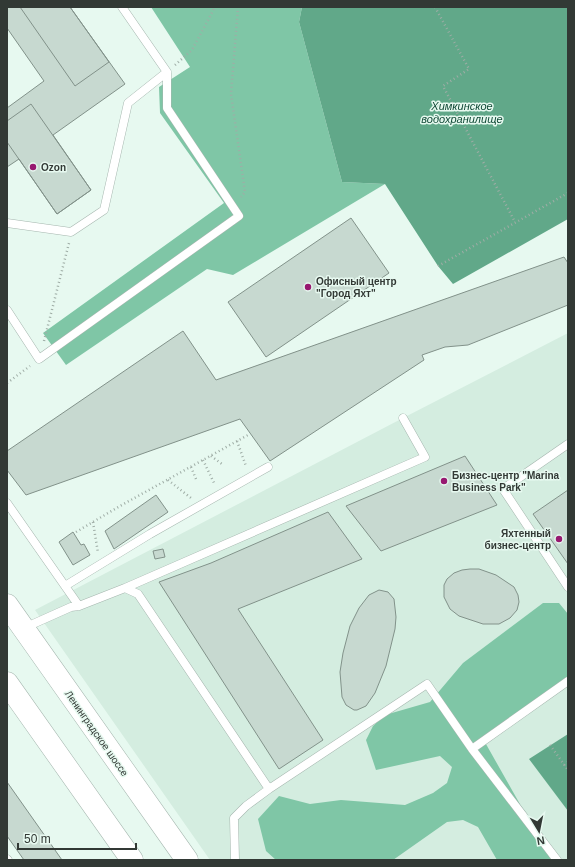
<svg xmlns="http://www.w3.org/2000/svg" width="575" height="867" viewBox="0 0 575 867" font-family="Helvetica,sans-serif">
<rect width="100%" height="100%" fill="#e7f9f0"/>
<path fill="#d4ede0" d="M 568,333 L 568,734 L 530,759 L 568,811 L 568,860 L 210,860 L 35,610 L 403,418 Z"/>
<path fill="#7fc6a6" d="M 151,7 L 302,7 L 299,22 L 342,182 L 385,184 L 233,275 L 207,269 L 66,365 L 43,333 L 224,203 L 160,113 L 159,87 L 190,67 Z
M 543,603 L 559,603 L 568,614 L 568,681 L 482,737 L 521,806 L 561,860 L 497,860 L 478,827 L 463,820 L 447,822 L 393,860 L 276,860 L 266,851 L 258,819 L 279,796 L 310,804 L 341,800 L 405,805 L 433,793 L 447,783 L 452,767 L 440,756 L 376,770 L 366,740 L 373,726 L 385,715 L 430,702 L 463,663 Z"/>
<path fill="#61a889" d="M 302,7 L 568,7 L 568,219 L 453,284 L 438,266 L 385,184 L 342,182 L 299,22 Z
M 568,734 L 568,811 L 529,759 Z"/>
<path fill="#c7d9d0" stroke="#82928a" d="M 7,7 L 70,7 L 125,84 L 53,135 L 91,190 L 57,214 L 19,159 L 7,167 L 7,108 L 44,81 L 7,28 Z
M 20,7 L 70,7 L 109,62 L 75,86 Z
M 31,104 L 91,190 L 57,214 L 7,142 L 7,121 Z
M 351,218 L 389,273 L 266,357 L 228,302 Z
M 564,257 L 568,263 L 568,305 L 468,345 L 445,347 L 422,355 L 424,360 L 270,461 L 240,419 L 26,495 L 7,470 L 7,451 L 183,331 L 216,380 Z
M 465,456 L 497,505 L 381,551 L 346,506 Z
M 568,490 L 568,564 L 533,514 Z
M 156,495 L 168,512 L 114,549 L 105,531 Z
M 328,512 L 362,559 L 238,609 L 323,740 L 279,769 L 159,582 L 211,563 Z
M 73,532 L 81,545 L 84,544 L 90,555 L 73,565 L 59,542 Z
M 163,549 L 165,557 L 155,559 L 153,551 Z
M 470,569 L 479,569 L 496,575 L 514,587 L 518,595 L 519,602 L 517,610 L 510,618 L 499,624 L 483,624 L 459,616 L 450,609 L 444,597 L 444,585 L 447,579 L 454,573 L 462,570 Z
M 379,590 L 388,592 L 394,599 L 396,617 L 395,629 L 386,666 L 375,693 L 366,706 L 357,710 L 354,710 L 346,705 L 342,697 L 340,672 L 343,653 L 350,626 L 359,608 L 369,595 Z
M 7,782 L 62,860 L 24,860 L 7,836 Z"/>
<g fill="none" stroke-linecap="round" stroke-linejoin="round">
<defs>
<path id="lane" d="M 7,223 L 71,232 L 104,210 L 128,103 L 167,72
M 7,310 L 39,359 L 239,216 L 167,108 L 167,72 L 122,7
M 568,444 L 503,489 L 568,587
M 7,503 L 79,606
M 65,586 L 150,534 L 268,467
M 125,588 L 425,457 L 403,418
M 24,628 L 71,607 L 79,606 L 125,588 L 138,594 L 269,789 L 246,806 L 234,818 L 235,860
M 269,789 L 427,684 L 472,749
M 7,859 L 8,860
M 557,860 L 472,749 L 568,681"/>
<path id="primary" d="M 7,605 L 187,860
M 7,683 L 132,860"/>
</defs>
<use href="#lane" stroke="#a5b6ae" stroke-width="9"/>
<use href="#primary" stroke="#a5b6ae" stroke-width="23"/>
<path stroke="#9fada6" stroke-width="2.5" stroke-dasharray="1 3" stroke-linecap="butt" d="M 238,7 L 231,94 L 245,192 L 241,197
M 435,7 L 469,69 L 443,86 L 515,222
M 175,65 L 192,50 L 215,7
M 438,266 L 568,193
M 44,341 L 69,243
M 7,383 L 30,366
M 237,441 L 246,466
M 211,456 L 222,464
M 203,460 L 215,485
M 191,467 L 196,479
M 168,480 L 191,498
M 93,522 L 98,553
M 76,532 L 120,506 L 248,435
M 550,745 L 568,770
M 564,765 L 568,762"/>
<use href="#lane" stroke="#fff" stroke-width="8"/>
<use href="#primary" stroke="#fff" stroke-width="22"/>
</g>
<g fill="#971870" stroke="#e7f9f0" stroke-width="1.5">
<circle cx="33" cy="167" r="4"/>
<circle cx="308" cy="287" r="4"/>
<circle cx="444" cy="481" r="4"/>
<circle cx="559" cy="539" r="4"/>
</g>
<g text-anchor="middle" stroke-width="3" stroke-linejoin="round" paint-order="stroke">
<g font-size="10" font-weight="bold" fill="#323935" stroke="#e7f9f0" text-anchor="start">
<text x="41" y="171">Ozon</text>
<text x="316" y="285">Офисный центр<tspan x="316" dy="12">"Город Яхт"</tspan></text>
<text x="452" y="479">Бизнес-центр "Marina<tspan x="452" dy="12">Business Park"</tspan></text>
<text x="551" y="537" text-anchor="end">Яхтенный<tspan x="551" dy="12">бизнес-центр</tspan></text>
</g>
<g font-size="10" fill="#323935" stroke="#e7f9f0">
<text transform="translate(97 733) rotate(55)" y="4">Ленинградское шоссе</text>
</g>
<g font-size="11" font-style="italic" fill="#0f4935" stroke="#e7f9f0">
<text x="462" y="110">Химкинское<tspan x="462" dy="13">водохранилище</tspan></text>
</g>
</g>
<rect width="575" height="867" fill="none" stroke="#323935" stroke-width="16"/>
<g transform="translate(539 831) rotate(170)" stroke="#e7f9f0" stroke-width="3" paint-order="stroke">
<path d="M0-3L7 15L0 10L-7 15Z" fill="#323935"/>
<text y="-6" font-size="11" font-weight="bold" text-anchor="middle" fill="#323935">N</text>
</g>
<path d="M18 843v6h118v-6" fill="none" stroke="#323935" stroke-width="2"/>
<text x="24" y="843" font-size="12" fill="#323935" stroke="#e7f9f0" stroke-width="3" paint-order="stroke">50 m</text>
</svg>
